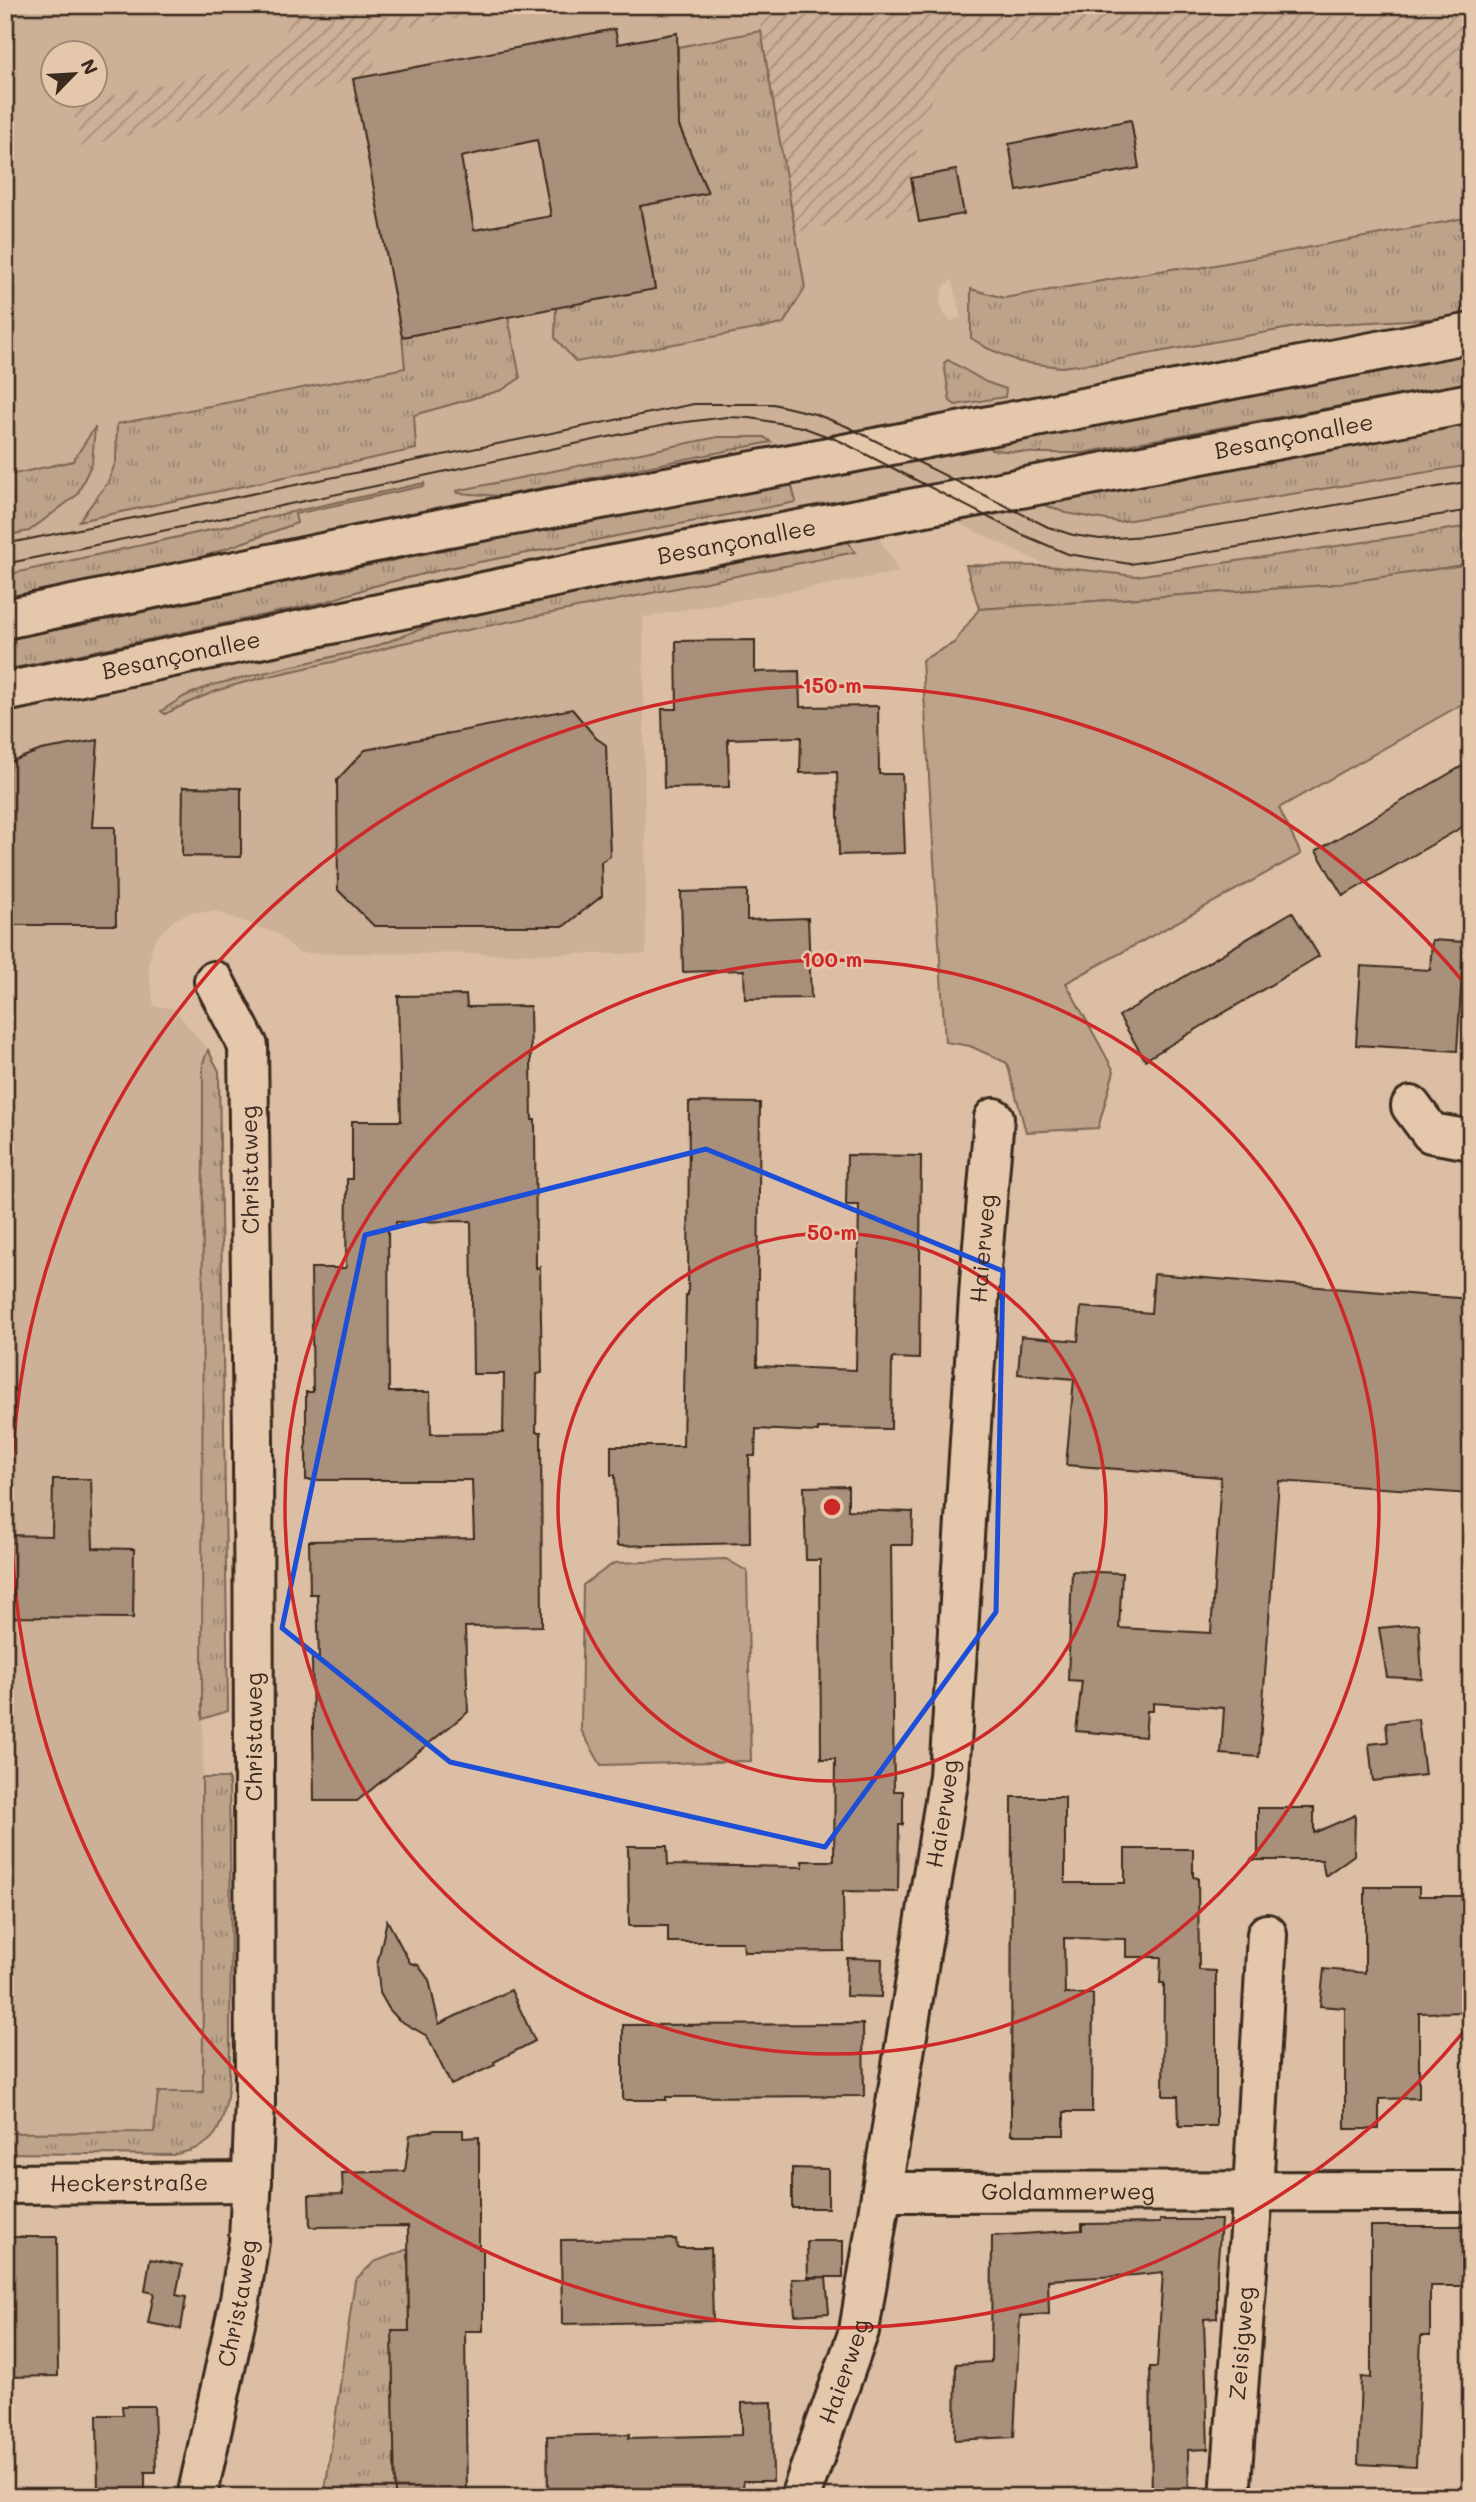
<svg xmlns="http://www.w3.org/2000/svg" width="1476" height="2502" viewBox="0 0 1476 2502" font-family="Mali,sans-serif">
<defs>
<pattern id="industrial-furrows" width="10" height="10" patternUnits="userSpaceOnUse" patternTransform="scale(1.75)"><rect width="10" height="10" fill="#ccb097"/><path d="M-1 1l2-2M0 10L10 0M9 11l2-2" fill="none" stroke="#a78f7b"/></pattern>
<pattern id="grass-tufts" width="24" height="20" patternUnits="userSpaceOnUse" patternTransform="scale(1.75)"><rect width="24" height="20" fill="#bda38a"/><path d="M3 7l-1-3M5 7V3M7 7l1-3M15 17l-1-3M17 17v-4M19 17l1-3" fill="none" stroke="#9b8570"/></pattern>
</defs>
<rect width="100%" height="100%" fill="#dbbea4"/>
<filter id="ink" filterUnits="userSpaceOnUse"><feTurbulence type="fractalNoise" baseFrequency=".0143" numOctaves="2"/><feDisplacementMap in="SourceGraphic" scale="14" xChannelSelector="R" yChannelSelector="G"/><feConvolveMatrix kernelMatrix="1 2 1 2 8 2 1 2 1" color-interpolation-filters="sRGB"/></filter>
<g filter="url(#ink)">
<path fill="#ccb097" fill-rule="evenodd" d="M 5,5 L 1471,5 L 1471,217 L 1194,269 L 1177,268 L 1004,298 L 972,289 L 1061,367 L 1104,362 L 1301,326 L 1443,318 L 1471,314 L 1471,352 L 989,445 L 991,450 L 1036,453 L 1082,453 L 1471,382 L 1471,423 L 1041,503 L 1471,464 L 1471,526 L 1136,576 L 1048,566 L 948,518 L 877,534 L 899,572 L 643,617 L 646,954 L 299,953 L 278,934 L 215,911 L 190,913 L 175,919 L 154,940 L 148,965 L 154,1006 L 173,1008 L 208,1050 L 203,1063 L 203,2092 L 154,2132 L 5,2133 L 5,670 L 325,602 L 374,586 L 448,568 L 796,501 L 790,479 L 5,640 L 5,601 L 274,530 L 296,523 L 295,514 L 424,486 L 5,575 L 5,536 L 29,531 L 94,429 L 73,461 L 5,476 ZM 52,52 L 94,52 L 94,94 L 52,94 ZM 952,279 L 961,318 L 950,321 L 943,313 L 940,299 L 943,288 ZM 405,368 L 502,390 L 414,415 L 416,449 L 80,519 L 108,483 L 116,461 L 117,424 ZM 718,437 L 764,437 L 457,493 L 456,491 ZM 854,553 L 398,644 L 345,661 L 235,684 L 161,711 L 185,696 L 212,685 L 374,647 L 462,613 Z"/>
<path fill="url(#industrial-furrows)" d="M 294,5 L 538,5 L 380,31 L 371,45 L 377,74 L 81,147 L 72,105 L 259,62 L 272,50 L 287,27 Z
M 759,5 L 1471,5 L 1471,66 L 1450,64 L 1452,96 L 1171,90 L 1154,40 L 1058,32 L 1019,37 L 967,58 L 931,101 L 920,135 L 911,178 L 917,210 L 795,232 L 761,31 Z"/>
<path fill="url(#grass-tufts)" stroke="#7c6654" stroke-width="2" d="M 761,31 L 805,288 L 783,324 L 576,362 L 555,338 L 556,307 L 655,288 L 640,206 L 708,193 L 679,126 L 678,47 Z
M 1471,217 L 1471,314 L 1443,318 L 1301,326 L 1104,362 L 1061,367 L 1020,362 L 987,348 L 971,338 L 971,289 L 1004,298 L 1177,268 L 1194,269 Z
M 508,316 L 520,378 L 502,390 L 414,415 L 416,449 L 79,521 L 108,482 L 116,461 L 117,424 L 405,368 L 402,337 Z
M 1471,352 L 1471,382 L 1082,453 L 1036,453 L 991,450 L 989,445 Z
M 948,360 L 986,382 L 1006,389 L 1005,397 L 955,405 L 950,401 L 944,363 Z
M 1471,423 L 1471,465 L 1118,522 L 1066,513 L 1039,503 Z
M 95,427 L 92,463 L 77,495 L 29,531 L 5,536 L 5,476 L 73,461 Z
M 718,437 L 764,437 L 771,442 L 501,496 L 457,493 L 456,491 Z
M 790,479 L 796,502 L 448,568 L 374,586 L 325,602 L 5,670 L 5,640 Z
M 424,483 L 424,486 L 295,514 L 297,523 L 175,567 L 5,601 L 5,575 Z
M 1471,526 L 1471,564 L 1328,585 L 979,609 L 966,565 L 1048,566 L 1136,576 Z
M 846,539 L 855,552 L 398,644 C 345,663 289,669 235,685 C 210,692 188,703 165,714 L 161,711 L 185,696 L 212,685 L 374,647 L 462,613 Z
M 208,1050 L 219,1071 L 228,1711 L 202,1719 L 203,1063 Z
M 202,1778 L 229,1778 C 230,1859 232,1939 230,2019 C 230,2047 232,2111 215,2134 C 205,2148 189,2151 173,2155 L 5,2153 L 5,2133 L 154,2132 L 158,2092 L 203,2092 Z
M 408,2249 L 409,2331 L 394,2415 L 395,2497 L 324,2497 L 355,2280 L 374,2262 Z"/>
<path fill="#bda38a" stroke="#7c6654" stroke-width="2" d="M 1471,564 L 1471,699 L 1279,808 L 1301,854 L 1066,983 L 1114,1071 L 1098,1128 L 1026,1132 L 1007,1063 L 970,1046 L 945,1042 L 922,660 L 954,643 L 979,609 L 1328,585 Z
M 726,1559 L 747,1571 L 751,1761 L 601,1765 L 581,1730 L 583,1585 L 614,1563 Z"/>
<path fill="#a9907a" stroke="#3b2a1e" stroke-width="2" fill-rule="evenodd" d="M 615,29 L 618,44 L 677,33 L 679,126 L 708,193 L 640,206 L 655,289 L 402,337 L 353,79 ZM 537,140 L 551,216 L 474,230 L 461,157 Z
M 1131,120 L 1139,168 L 1017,191 L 1009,144 Z
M 956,170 L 964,214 L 919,222 L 911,178 Z
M 755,640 L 755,672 L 799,671 L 800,707 L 878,706 L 879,774 L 902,774 L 905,853 L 839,855 L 837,772 L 800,773 L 801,737 L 728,739 L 729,787 L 664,788 L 662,709 L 677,709 L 676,641 Z
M 572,709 L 596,738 L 606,745 L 610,856 L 601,862 L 602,896 L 564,926 L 374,926 L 338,890 L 337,780 L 365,750 Z
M 98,740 L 92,827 L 115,827 L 116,925 L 11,925 L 10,898 L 5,898 L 5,764 L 41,750 Z
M 1471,761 L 1471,822 L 1343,896 L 1316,851 Z
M 183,787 L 241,788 L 241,857 L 182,856 Z
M 747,890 L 747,920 L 808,918 L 811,998 L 745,999 L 744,970 L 683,972 L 681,892 Z
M 1292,912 L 1319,956 L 1145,1060 L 1119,1016 Z
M 1432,940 L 1464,942 L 1457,1051 L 1356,1045 L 1361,966 L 1430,970 Z
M 466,995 L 467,1007 L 530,1006 L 532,1120 L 535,1120 L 536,1268 L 540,1267 L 542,1373 L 537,1374 L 536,1432 L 541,1432 L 542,1626 L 465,1627 L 468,1712 L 357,1801 L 314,1801 L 312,1658 L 319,1658 L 317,1594 L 310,1594 L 309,1541 L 474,1538 L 472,1480 L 306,1480 L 306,1392 L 313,1392 L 311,1268 L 346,1268 L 347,1179 L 352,1179 L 352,1121 L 401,1121 L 398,996 ZM 471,1221 L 473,1374 L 504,1374 L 503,1433 L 431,1434 L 430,1392 L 389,1392 L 388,1227 L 396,1227 L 396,1222 Z
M 689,1102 L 760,1103 L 757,1366 L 856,1370 L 859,1205 L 846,1205 L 847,1155 L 921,1156 L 919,1359 L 892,1358 L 891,1429 L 818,1428 L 818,1432 L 756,1429 L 755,1456 L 749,1456 L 750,1543 L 617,1546 L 615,1475 L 611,1475 L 611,1446 L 683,1446 L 686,1295 L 688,1295 Z
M 1154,1274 L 1471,1299 L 1471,1494 L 1279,1481 L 1259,1757 L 1221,1754 L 1224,1708 L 1153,1703 L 1153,1711 L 1147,1711 L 1145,1737 L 1076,1731 L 1082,1681 L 1068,1680 L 1072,1571 L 1122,1573 L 1119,1628 L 1211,1633 L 1221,1477 L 1066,1465 L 1074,1379 L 1018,1374 L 1021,1336 L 1078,1341 L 1081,1307 L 1151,1313 Z
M 53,1479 L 91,1479 L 93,1548 L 134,1549 L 133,1618 L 5,1617 L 5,1535 L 52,1536 Z
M 848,1486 L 848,1510 L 913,1512 L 912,1545 L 891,1545 L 894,1791 L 903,1791 L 903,1825 L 899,1825 L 898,1892 L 843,1891 L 844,1951 L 744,1952 L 743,1942 L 668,1942 L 668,1926 L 629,1926 L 628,1846 L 667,1846 L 668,1865 L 803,1867 L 802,1861 L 834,1861 L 835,1759 L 821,1759 L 820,1560 L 806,1560 L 804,1487 Z
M 1419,1624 L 1422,1679 L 1387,1677 L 1379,1628 Z
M 1418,1719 L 1425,1775 L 1373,1781 L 1369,1744 L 1388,1742 L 1386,1723 Z
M 1012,1797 L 1065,1797 L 1065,1883 L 1125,1883 L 1125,1849 L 1193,1849 L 1193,1877 L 1198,1878 L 1199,1970 L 1216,1971 L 1216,2126 L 1179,2126 L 1178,2096 L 1163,2096 L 1164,1983 L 1160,1983 L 1161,1957 L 1126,1957 L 1126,1939 L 1064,1938 L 1065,1994 L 1093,1994 L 1092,2112 L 1064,2112 L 1064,2135 L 1011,2135 Z
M 1258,1808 L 1314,1808 L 1314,1833 L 1355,1815 L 1354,1855 L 1325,1876 L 1322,1860 L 1250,1860 L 1258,1856 Z
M 1365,1887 L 1419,1887 L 1419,1896 L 1471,1896 L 1471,2012 L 1419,2013 L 1419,2098 L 1379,2099 L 1379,2129 L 1345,2129 L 1345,2008 L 1320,2006 L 1324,1969 L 1365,1973 Z
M 387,1920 L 410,1963 L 418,1965 L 429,1980 L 439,2024 L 511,1990 L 535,2041 L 494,2062 L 495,2065 L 451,2085 L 427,2036 L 399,2020 L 389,2009 L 380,1993 L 377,1965 Z
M 847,1958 L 882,1959 L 881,1997 L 846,1996 Z
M 863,2024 L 864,2096 L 666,2097 L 666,2100 L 623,2100 L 623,2025 Z
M 435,2130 L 463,2130 L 463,2138 L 479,2137 L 479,2249 L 483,2249 L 483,2331 L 465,2331 L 467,2497 L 395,2497 L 392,2331 L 409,2331 L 408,2226 L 310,2227 L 309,2195 L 343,2194 L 342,2173 L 405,2171 L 410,2135 Z
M 792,2168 L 828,2169 L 828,2208 L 792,2208 Z
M 1160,2220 L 1221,2220 L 1217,2273 L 1217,2318 L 1204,2319 L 1208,2449 L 1188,2450 L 1189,2497 L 1152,2497 L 1150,2367 L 1157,2367 L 1163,2272 L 1135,2275 L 1048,2280 L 1049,2314 L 1020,2316 L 1014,2437 L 955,2440 L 956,2364 L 991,2362 L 992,2236 L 1082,2230 L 1082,2224 L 1160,2223 Z
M 1371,2226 L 1471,2226 L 1471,2286 L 1430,2286 L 1430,2336 L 1421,2336 L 1416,2467 L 1358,2464 L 1361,2377 L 1371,2378 Z
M 5,2237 L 57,2237 L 58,2376 L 5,2377 Z
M 676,2239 L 677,2248 L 711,2248 L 713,2321 L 562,2324 L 561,2240 Z
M 807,2241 L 843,2241 L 843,2277 L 808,2277 Z
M 150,2259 L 182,2265 L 176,2295 L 186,2297 L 181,2329 L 148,2323 L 154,2293 L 145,2291 Z
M 826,2277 L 829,2313 L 795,2315 L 792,2279 Z
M 772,2402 L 773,2481 L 743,2481 L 744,2497 L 548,2497 L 547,2436 L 630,2434 L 629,2438 L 742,2435 L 742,2403 Z
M 122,2406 L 154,2406 L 156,2472 L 145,2472 L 145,2497 L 98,2497 L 97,2415 L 123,2415 Z"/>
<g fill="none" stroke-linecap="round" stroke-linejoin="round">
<defs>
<g id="street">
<path d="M 1411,1106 L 1431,1133 L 1471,1140"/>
<path id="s1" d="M 5,2184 L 252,2182"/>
<path id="s2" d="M 882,2192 L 1471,2191"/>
<path id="s3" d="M 197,2497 L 240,2300 L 249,2241 L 255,2102 L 253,1436 L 248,1046 L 214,981"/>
<path id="s4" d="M 800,2497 L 859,2331 L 949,1776 L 980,1281 L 994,1118"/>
<path id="s5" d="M 1230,2497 L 1253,2192 L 1267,1934"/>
</g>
<g id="primary">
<path d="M 5,619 L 448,527 L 803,462 L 1471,333"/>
<path id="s6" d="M 5,692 L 613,565 L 1471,403"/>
</g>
</defs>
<use href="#street" stroke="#3b2a1e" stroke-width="44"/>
<use href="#primary" stroke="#3b2a1e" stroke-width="44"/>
<use href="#street" stroke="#e5c8ac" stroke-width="38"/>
<use href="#primary" stroke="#e5c8ac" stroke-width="38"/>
<path stroke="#3b2a1e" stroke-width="2" d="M 5,544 L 694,404 L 773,404 L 815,414 L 846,426 L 1048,527 L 1073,535 L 1100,539 L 1146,536 L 1251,520 L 1471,481
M 5,564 L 670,424 L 727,417 L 750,418 L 802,427 L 840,441 L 1021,534 L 1068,554 L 1130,564 L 1471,510"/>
</g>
</g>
<path fill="none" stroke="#1d4ed8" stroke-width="5" stroke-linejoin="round" d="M 706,1149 L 1003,1271 L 996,1612 L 825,1847 L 450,1762 L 282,1628 L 365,1235 Z"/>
<g fill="none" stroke="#ce2828" stroke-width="3.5">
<circle cx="832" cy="1507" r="274"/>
<circle cx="832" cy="1507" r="547"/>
<path d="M1470 2024A821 821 0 1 1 1470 990"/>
</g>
<g text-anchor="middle" stroke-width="5" stroke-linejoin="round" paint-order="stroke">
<g font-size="23" fill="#3b2a1e" stroke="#e5c8ac">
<text dy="8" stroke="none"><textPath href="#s6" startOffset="1314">Besançonallee</textPath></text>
<text dy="8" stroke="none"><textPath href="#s6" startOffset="747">Besançonallee</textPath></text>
<text dy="8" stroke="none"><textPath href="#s6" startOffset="180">Besançonallee</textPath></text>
<text transform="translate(250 1170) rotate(-91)" y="8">Christaweg</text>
<text dy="8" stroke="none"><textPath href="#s4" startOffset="1267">Haierweg</textPath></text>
<text transform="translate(254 1737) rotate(-90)" y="8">Christaweg</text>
<text dy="8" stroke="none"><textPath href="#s4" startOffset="700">Haierweg</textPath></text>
<text dy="8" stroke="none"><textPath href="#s1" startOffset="124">Heckerstraße</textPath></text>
<text dy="8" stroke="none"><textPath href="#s2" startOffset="186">Goldammerweg</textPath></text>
<text dy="8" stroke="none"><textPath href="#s3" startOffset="198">Christaweg</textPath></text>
<text dy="8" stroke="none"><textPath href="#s5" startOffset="154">Zeisigweg</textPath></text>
<text dy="8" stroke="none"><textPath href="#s4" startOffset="133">Haierweg</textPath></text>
</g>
</g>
<circle cx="832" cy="1507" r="10" fill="#ce2828" stroke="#e5c8ac" stroke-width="3.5"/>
<g font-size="21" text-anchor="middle" font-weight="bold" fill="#ce2828" stroke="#e5c8ac" stroke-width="5" stroke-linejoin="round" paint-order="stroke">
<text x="832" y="693">150 m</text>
<text x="832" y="967">100 m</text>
<text x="832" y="1240">50 m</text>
</g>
<rect width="1476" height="2502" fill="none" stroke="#e5c8ac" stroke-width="28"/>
<rect x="14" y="14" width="1448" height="2474" fill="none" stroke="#3b2a1e" stroke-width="2.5" filter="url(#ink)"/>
<g transform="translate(74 74) rotate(65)"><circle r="33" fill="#e5c8ac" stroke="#a18973" stroke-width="2"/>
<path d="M0-5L12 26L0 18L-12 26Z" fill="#3b2a1e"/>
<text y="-10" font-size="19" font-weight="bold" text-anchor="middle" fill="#3b2a1e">N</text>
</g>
</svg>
